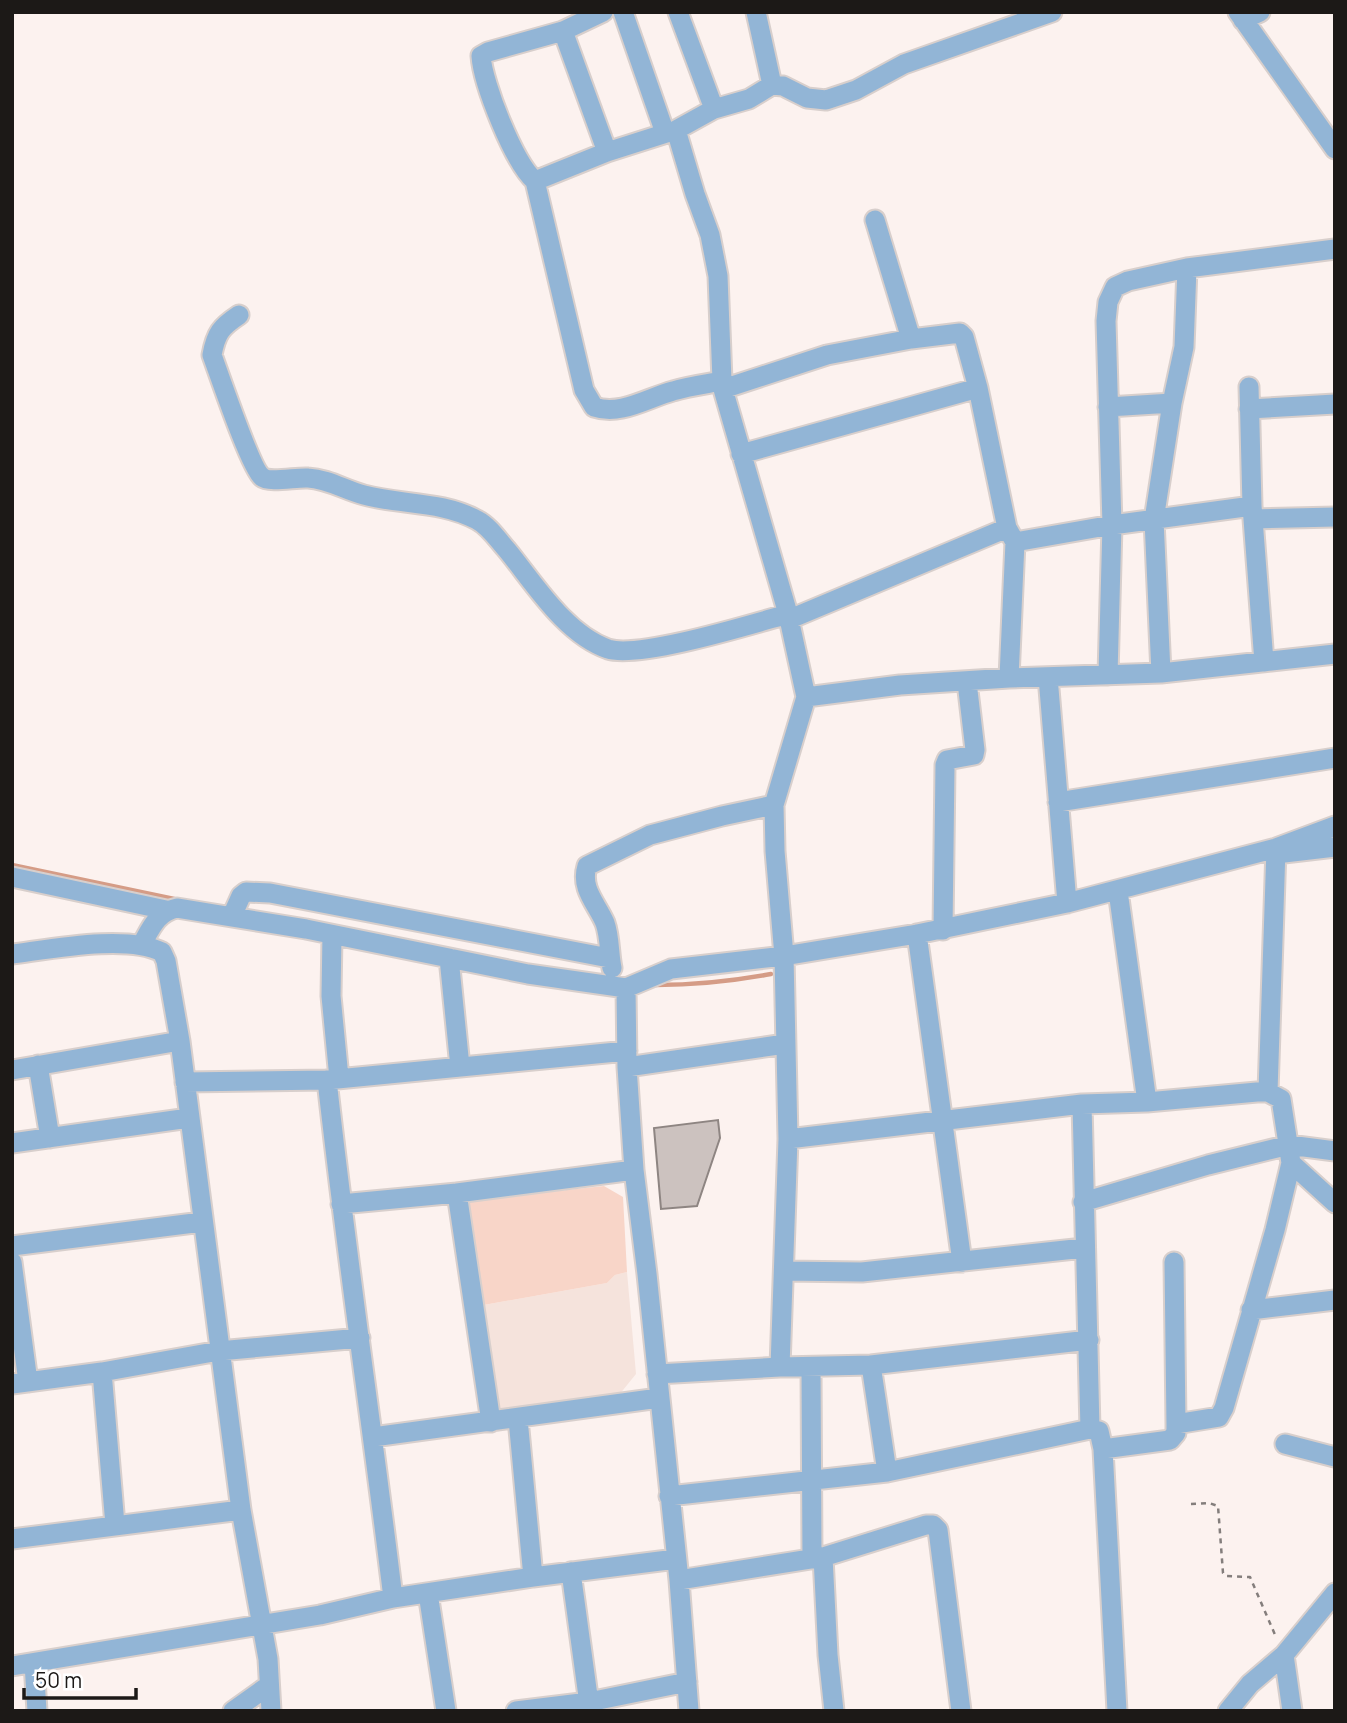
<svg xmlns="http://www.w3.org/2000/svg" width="1347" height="1723" viewBox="0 0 1347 1723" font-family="Manrope,sans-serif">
<rect width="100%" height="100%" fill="#fcf2ef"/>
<path fill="#f5e3dc" d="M 627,1272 L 636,1374 L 619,1395 L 493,1412 L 478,1306 L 607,1283 L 615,1275 Z"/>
<path fill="#f8d5c8" d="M 604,1186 L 623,1197 L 627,1272 L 615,1275 L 607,1283 L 478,1306 L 463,1201 Z"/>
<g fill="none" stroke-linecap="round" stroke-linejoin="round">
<path stroke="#d59c86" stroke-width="4.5" d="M 12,865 L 179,900
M 656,985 C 694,985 733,981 771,974"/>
</g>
<path fill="#ccc2bf" stroke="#8e8582" stroke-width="2" d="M 718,1120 L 720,1138 L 697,1206 L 661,1209 L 654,1128 Z"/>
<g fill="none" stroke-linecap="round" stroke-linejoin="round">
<defs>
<path id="minor" d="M 623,12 L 665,133
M 756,12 L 772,85
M 1238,12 L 1335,149
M 1243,20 L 1260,12
M 563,31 L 603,12
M 714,109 L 749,99 L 772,85 L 783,86 L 807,98 L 826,100 L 856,90 L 904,64 L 1052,12
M 676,130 L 695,194 L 710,235 L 718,276 L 722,381 C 706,384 689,386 673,391 C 647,398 621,416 594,407 L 584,390 L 535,181 L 607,152 L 676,130 L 714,109 L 678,12
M 535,181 C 514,163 483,84 481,56 L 488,52 L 563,31 L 607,152
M 875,220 L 911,339
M 239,315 C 221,327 216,333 212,355 C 219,374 251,469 262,477 C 269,483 297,477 308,478 C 328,479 345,490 364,495 C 401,505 442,501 477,520 C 489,526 498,540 507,550 C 534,583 565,634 608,649 C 639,659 752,624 788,614
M 1249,387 L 1252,506 L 1264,662
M 1108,407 L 1172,403
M 1249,409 L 1335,404
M 741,454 L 978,388
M 1253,519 L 1335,517
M 1015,542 L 1112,525 L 1252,506
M 790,619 L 1007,528
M 1161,673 L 1154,520 L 1172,403 L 1184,347 L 1187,268
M 1108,675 L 1112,525 L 1106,321 L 1108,302 L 1115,287 L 1128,281 L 1187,268 L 1335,249
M 1048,677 L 1067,903
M 806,697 L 900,685 L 1009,678 L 1161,673 L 1335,654
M 1058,802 L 1335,758
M 1284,853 L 1335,847
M 12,877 L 166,910
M 1118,891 L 1147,1102
M 232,916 L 241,896 L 246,892 L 270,893 L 609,958
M 943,930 L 945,765 L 947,760 L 974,755 L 975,750 L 967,682
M 917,934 L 962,1262
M 332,935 L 331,996 L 339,1078
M 142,944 C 151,928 157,912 177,908 L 306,929 L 528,974 L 626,988 L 627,1067 L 634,1170 L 647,1274 L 679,1580 L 689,1711
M 12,954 C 51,949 127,934 162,952 L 166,961 L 180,1041 L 241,1510 L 268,1659 L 271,1711
M 449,958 L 460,1067
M 612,968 C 609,954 610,937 605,923 C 597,904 580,889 587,866 L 650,835 L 722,816 L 774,805
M 626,988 L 671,969 L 784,956 L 917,934 L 1067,903 L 1276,848 L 1335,826
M 38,1065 L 50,1138
M 627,1067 L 785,1044
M 12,1070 L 180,1041
M 327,1080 C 346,1253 372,1425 393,1598
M 185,1082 L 327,1080 L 627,1051
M 1268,1092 L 1276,848
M 1082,1104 L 1090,1429 L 1099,1431 L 1103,1449 L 1117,1711
M 788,1139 L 1082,1104 L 1147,1102 L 1257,1092 L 1268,1092 L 1281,1099 L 1291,1163 L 1275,1230 L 1224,1408 L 1219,1417 L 1176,1424 L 1176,1433 L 1170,1440 L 1103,1449
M 12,1143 L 189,1118
M 1291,1163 L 1335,1203
M 457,1193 L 491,1422
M 1083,1202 L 1208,1165 L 1289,1145 L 1335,1151
M 341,1204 L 457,1193 L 634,1170
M 12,1246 L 202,1222
M 12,1262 L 28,1382
M 1174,1262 L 1176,1424
M 784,1271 L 862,1272 L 1084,1248
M 1251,1310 L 1335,1300
M 871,1365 L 887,1472
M 780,1367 L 788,1139 L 784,956 L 775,851 L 774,805 L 806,697 L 788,614 L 723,389 L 827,355 L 911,339 L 960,333 L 964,337 L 978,388 L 1007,528 L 1015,542 L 1009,678
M 811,1367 L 812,1559
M 102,1372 L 115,1525
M 657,1374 L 780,1367 L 871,1365 L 1089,1340
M 12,1384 L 102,1372 L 219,1351 L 360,1338
M 518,1419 L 533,1577
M 373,1437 L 659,1398
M 1285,1444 L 1335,1457
M 669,1496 L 887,1472 L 1090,1429
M 12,1539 L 241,1510
M 823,1557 L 828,1655 L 834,1711
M 571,1572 L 590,1711
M 679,1580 L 823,1557 L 926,1525 L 933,1525 L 938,1530 L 961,1711
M 428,1593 L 446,1711
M 1284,1655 L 1292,1711
M 34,1663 L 37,1711
M 12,1666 L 320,1615 L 393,1598 L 533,1577 L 676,1559
M 233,1711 L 268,1686
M 516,1711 L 589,1702 L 687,1682
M 1228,1711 L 1250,1684 L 1284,1655 L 1335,1593"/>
</defs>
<use href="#minor" stroke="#d8cfcc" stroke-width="23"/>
<path stroke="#847e7c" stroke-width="2.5" stroke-dasharray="5 5" stroke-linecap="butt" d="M 1191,1504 L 1209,1503 L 1218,1506 L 1223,1573 L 1226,1576 L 1250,1577 L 1276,1637"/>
<use href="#minor" stroke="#92b5d6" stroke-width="19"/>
</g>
<rect width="1347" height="1723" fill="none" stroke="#1c1917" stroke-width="28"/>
<path d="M24 1688v10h112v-10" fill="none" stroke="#1c1917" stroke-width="3.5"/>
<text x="35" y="1688" font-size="21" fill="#1c1917" stroke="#ffffff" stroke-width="5" paint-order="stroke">50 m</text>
</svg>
